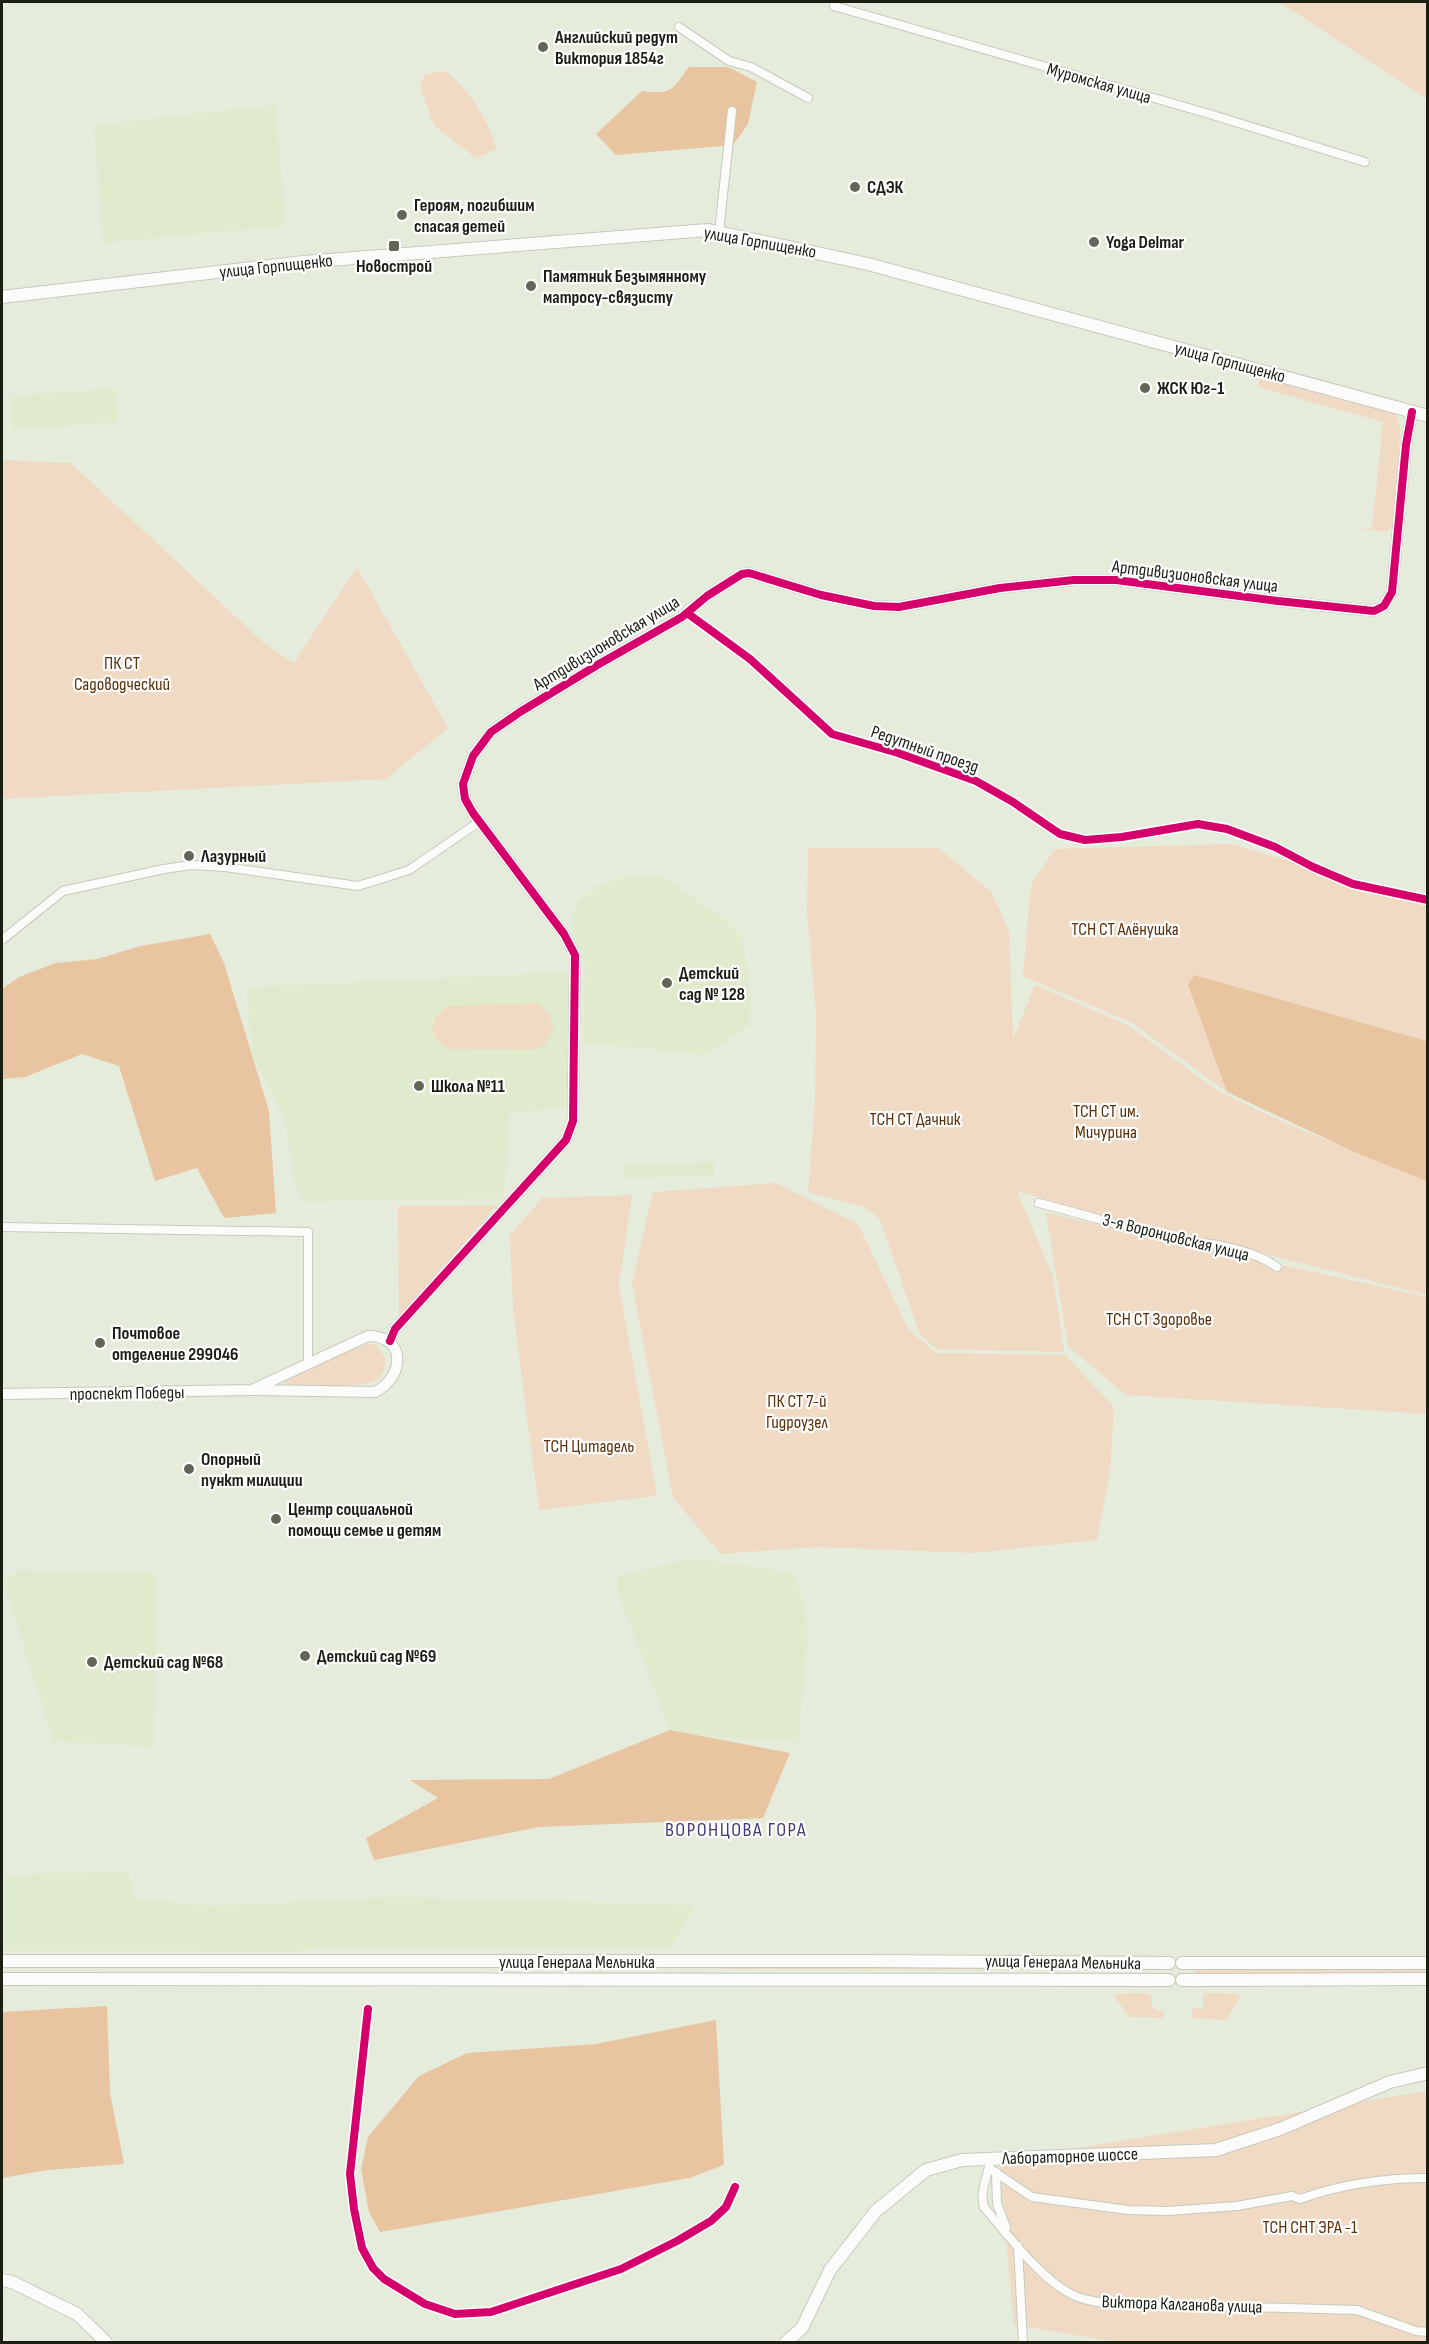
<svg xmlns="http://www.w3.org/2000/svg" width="1429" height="2344" viewBox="0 0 1429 2344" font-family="'Sofia Sans Condensed',sans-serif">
<rect width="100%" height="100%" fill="#e6ecdb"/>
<path fill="#e0eacd" d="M 275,105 L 286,226 L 103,243 L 94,125 Z
M 116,388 L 118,422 L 13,430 L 11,396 Z
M 636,875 L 656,876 L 667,879 L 724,919 L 743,938 L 751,1001 L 750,1025 L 706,1055 L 583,1043 L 585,964 L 577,944 L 572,918 L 578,903 L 596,887 L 612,880 Z
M 568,972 L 571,1106 L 510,1114 L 504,1199 L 304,1202 L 294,1181 L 286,1124 L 253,1055 L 246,987 Z
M 714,1162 L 714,1177 L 624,1178 L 624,1163 Z
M 693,1558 L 796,1573 L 808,1630 L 798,1742 L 710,1737 L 670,1730 L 618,1594 L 618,1576 Z
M 17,1570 L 156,1573 L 154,1747 L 53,1741 L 4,1583 Z
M 128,1871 L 135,1898 L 208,1906 L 395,1897 L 696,1905 L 668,1949 L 323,1947 L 296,1952 L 2,1951 L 2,1875 Z"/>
<path fill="#f0dac3" d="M 1279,2 L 1427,2 L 1427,99 Z
M 446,71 C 473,96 485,114 497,149 L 476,158 L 434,126 L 420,87 L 425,74 Z
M 1264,376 L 1392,410 L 1397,416 L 1400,427 L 1395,527 L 1385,532 L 1351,527 L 1372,529 L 1383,422 L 1265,389 L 1258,385 L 1259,380 Z
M 2,460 L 71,463 L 264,643 L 294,663 L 357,567 L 448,728 L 386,779 L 2,799 Z
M 1231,844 L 1427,901 L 1427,1041 L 1194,975 L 1188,985 L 1227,1092 L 1132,1023 L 1023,976 L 1031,885 L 1055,849 Z
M 808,848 L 938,848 L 991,891 L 1009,931 L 1013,1039 L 1035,985 L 1129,1026 L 1218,1091 L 1287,1124 L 1427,1180 L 1427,1295 L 1218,1242 L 1121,1222 L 1017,1191 L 1053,1276 L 1064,1352 L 937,1349 L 920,1335 L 880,1219 L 864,1207 L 808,1192 L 815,1100 L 816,1012 L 807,912 Z
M 537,1003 L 548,1013 L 554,1027 L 545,1045 L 534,1050 L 447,1049 L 436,1039 L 432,1028 L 436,1016 L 448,1006 Z
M 776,1183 L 858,1224 L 909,1330 L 936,1353 L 1065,1355 L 1114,1407 L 1110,1472 L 1097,1540 L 973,1553 L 817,1547 L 721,1554 L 673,1498 L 632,1283 L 653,1192 Z
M 632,1195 L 619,1286 L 657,1496 L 539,1510 L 513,1308 L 510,1235 L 542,1198 Z
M 497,1205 L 399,1317 L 398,1206 Z
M 1046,1213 L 1427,1297 L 1427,1414 L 1126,1395 L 1068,1346 Z
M 369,1344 L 376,1345 L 385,1357 C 386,1365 385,1373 378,1379 C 366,1388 305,1386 287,1386 L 285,1384 L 286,1380 L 360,1345 Z
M 722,1964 L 1148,1965 L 1148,1970 L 722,1969 Z
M 1194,1969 L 1427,1969 L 1428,1975 L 1195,1974 Z
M 1148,1993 L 1152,1997 L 1152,2005 L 1155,2010 L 1164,2011 L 1163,2018 L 1130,2017 L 1112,1994 Z
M 1203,1993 L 1241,1994 L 1227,2020 L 1192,2018 L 1192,2008 L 1203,2009 Z
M 1427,2091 L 1427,2342 L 1116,2342 L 1014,2325 L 999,2161 Z"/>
<path fill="#e8c4a1" d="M 689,67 L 728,67 L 757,82 L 748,124 L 733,145 L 616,155 L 596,134 L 642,91 C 672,95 672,90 689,67 Z
M 210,934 L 224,963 L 269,1111 L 276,1213 L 224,1218 L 197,1168 L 155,1181 L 119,1066 L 82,1054 L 25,1077 L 2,1079 L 2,989 L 19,977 L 56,963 L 97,959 L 141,946 Z
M 1194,975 L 1427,1041 L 1427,1181 L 1359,1154 L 1227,1092 L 1188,985 Z
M 670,1730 L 790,1753 L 763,1818 L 539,1827 L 374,1860 L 366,1838 L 438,1798 L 410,1780 L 549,1779 Z
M 107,2006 L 110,2093 L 124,2164 L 48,2170 L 2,2178 L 2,2012 Z
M 716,2020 L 724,2165 L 689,2178 L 380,2232 L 369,2212 L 361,2169 L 368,2137 L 419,2076 L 467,2053 L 596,2044 Z"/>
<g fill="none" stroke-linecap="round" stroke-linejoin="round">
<defs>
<path id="minor" d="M 834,6 L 1206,113 L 1365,162
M 679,27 L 729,61 L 751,67 L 808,98
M 719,232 L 732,111
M 687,613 L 750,659 L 832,734 L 898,753 L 976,781 L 1013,802 L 1060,834 L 1085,840 L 1122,837 L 1198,824 L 1227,829 L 1275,847 L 1313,867 L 1353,884 L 1428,900
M 2,940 L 63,891 L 164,869 L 191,865 L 225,867 L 358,886 L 409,870 L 479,822
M 1039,1203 C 1083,1214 1127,1228 1172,1239 C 1187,1243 1202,1242 1217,1245 C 1238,1249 1260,1255 1277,1267
M 2,1227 L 308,1232 L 308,1363
M 368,2009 L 350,2174 L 354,2209 L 362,2248 L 373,2268 L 384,2279 L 425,2304 L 455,2314 L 491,2312 L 621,2269 L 677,2241 L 711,2221 L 726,2207 L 735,2187
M 990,2159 C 989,2175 979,2190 984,2207 C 1007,2234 1043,2282 1075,2296 C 1083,2300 1094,2301 1103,2303 L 1357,2310 L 1416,2331 L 1428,2332
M 989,2168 L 1032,2197 L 1128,2210 L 1168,2211 L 1237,2206 L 1292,2196 L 1300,2199 C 1339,2185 1385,2178 1428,2178
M 996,2172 L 997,2204 L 1006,2227
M 1018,2246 L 1023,2342"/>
<path id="tertiary" d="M 390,1341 L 395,1329 L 566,1140 L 573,1121 L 575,955 L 564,934 L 473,813 L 465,799 L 463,784 L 473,756 L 491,732 L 520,712 L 599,664 L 682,617 L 707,596 L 742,574 L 749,573 L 821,595 L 874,606 L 899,607 L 1000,588 L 1074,580 L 1116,580 L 1278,601 L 1374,611 L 1384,606 L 1392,592 L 1406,445 L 1412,412
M 2,1394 L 252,1390 L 375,1392 C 404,1378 408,1336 368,1336 L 252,1390"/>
<path id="secondary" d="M 2,297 L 304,262 L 708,230 L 868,264 L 1428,416
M 2,2280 L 12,2282 L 77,2314 L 106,2342
M 786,2342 L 802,2328 L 830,2270 L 876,2211 L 926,2170 L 962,2160 L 1216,2150 L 1280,2129 L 1390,2082 L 1428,2073"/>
<path id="primary" d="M 2,1961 L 870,1961 L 1169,1963
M 1182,1963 L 1428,1963
M 2,1979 L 1169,1980
M 1182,1980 L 1428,1979"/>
</defs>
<use href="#minor" stroke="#c6cabd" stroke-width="10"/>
<use href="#tertiary" stroke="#c6cabd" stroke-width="12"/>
<use href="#secondary" stroke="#c6cabd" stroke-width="14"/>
<use href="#primary" stroke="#c6cabd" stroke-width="14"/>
<use href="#minor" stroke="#fbfcfa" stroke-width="8"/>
<use href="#tertiary" stroke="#fbfcfa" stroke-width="10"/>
<use href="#secondary" stroke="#fbfcfa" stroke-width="12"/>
<use href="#primary" stroke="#fbfcfa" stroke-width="12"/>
<defs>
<path id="cycleway" d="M 687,613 L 750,659 L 832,734 L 898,753 L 976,781 L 1013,802 L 1060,834 L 1085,840 L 1122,837 L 1198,824 L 1227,829 L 1275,847 L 1313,867 L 1353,884 L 1428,900
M 390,1341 L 395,1329 L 566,1140 L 573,1121 L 575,955 L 564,934 L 473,813 L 465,799 L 463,784 L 473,756 L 491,732 L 520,712 L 599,664 L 682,617 L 707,596 L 742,574 L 749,573 L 821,595 L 874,606 L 899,607 L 1000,588 L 1074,580 L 1116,580 L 1278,601 L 1374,611 L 1384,606 L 1392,592 L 1406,445 L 1412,412
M 368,2009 L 350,2174 L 354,2209 L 362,2248 L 373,2268 L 384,2279 L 425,2304 L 455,2314 L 491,2312 L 621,2269 L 677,2241 L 711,2221 L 726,2207 L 735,2187"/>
</defs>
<use href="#cycleway" stroke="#fff" stroke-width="11"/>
<use href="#cycleway" stroke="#d6006c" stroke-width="8"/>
</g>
<g fill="#616659" stroke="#fff" stroke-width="2">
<circle cx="543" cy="47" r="6"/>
<circle cx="855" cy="187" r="6"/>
<circle cx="402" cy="215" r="6"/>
<circle cx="1094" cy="242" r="6"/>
<rect x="388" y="240" width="12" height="12" rx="3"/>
<circle cx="531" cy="286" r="6"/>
<circle cx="1145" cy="388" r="6"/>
<circle cx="189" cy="856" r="6"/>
<circle cx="667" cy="983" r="6"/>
<circle cx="419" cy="1086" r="6"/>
<circle cx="100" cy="1343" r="6"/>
<circle cx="189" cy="1469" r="6"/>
<circle cx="276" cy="1519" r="6"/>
<circle cx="305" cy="1656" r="6"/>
<circle cx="92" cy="1662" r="6"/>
</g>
<g text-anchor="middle" stroke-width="4.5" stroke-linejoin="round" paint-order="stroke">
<g font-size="18" font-weight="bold" fill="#1a1e13" stroke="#fff" text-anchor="start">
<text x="555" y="43">Английский редут<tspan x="555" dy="21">Виктория 1854г</tspan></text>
<text x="867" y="193">СДЭК</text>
<text x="414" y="211">Героям, погибшим<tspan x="414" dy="21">спасая детей</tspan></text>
<text x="1106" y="248">Yoga Delmar</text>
<text x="394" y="272" text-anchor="middle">Новострой</text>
<text x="543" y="282">Памятник Безымянному<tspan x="543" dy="21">матросу-связисту</tspan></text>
<text x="1157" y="394">ЖСК Юг-1</text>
<text x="201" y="862">Лазурный</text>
<text x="679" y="979">Детский<tspan x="679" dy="21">сад № 128</tspan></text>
<text x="431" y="1092">Школа №11</text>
<text x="112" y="1339">Почтовое<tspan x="112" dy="21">отделение 299046</tspan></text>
<text x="201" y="1465">Опорный<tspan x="201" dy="21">пункт милиции</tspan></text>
<text x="288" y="1515">Центр социальной<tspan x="288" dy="21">помощи семье и детям</tspan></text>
<text x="317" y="1662">Детский сад №69</text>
<text x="104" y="1668">Детский сад №68</text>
</g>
<g font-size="18" fill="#1a1e13" stroke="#fff">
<text transform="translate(1099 83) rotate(16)" y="6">Муромская улица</text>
<text transform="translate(760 242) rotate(10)" y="6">улица Горпищенко</text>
<text transform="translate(276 266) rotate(-6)" y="6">улица Горпищенко</text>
<text transform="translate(1230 362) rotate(15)" y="6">улица Горпищенко</text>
<text transform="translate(1195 576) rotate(7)" y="6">Артдивизионовская улица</text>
<text transform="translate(606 643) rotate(-31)" y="6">Артдивизионовская улица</text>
<text transform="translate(925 749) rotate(19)" y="6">Редутный проезд</text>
<text transform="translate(1176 1237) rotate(14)" y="6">3-я Воронцовская улица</text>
<text transform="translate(127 1393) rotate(-1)" y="6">проспект Победы</text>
<text x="577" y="1968">улица Генерала Мельника</text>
<text transform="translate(1063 1962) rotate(1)" y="6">улица Генерала Мельника</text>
<text transform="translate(1070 2156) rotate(-2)" y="6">Лабораторное шоссе</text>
<text transform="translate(1182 2304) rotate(2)" y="6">Виктора Калганова улица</text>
</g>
<g font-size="18" fill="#5d2f08" stroke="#fff">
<text x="122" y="669">ПК СТ<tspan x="122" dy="21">Садоводческий</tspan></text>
<text x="1125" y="935">ТСН СТ Алёнушка</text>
<text x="1106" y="1117">ТСН СТ им.<tspan x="1106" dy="21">Мичурина</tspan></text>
<text x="915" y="1125">ТСН СТ Дачник</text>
<text x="1159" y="1325">ТСН СТ Здоровье</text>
<text x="797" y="1407">ПК СТ 7-й<tspan x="797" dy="21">Гидроузел</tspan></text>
<text x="589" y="1452">ТСН Цитадель</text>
<text x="1310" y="2233">ТСН СНТ ЭРА -1</text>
</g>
<g font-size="20" letter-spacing="1.5" fill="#483a77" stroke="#fff">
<text x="736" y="1836">ВОРОНЦОВА ГОРА</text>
</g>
</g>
<rect width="1429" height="2344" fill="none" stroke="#1a1e13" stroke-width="6"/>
</svg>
